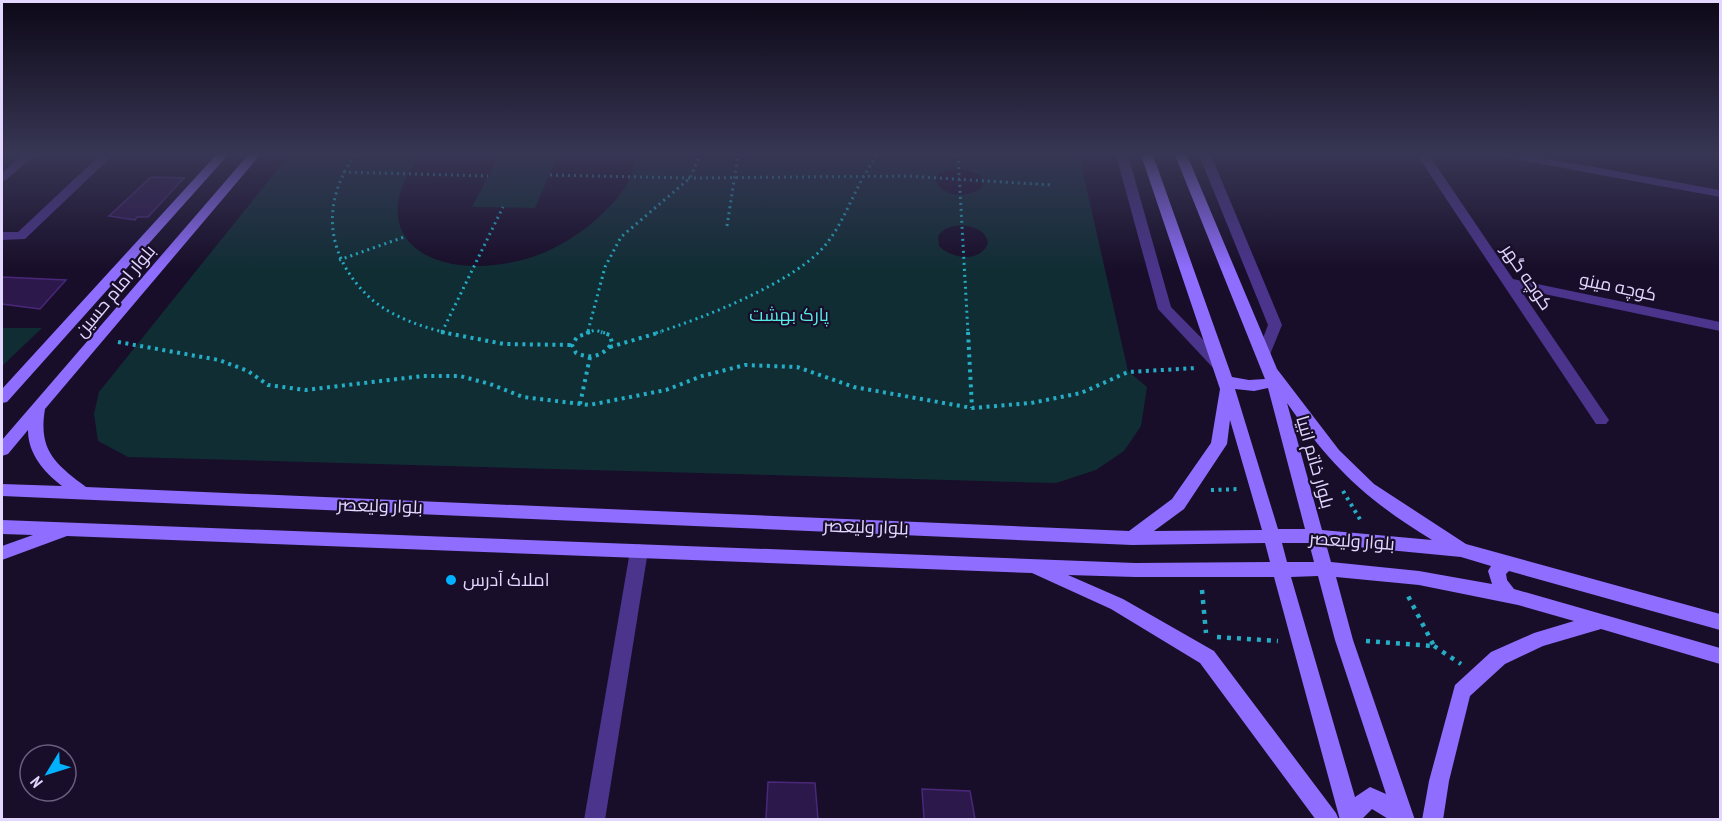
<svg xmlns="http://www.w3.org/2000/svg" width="1722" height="821" viewBox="0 0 1722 821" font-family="'PT Sans Narrow',Cairo,sans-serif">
<rect width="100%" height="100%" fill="#180e29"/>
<path fill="#102d34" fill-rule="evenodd" d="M 289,155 L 422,155 C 387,194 386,246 444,262 C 474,270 515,265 543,253 C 567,243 588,228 606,210 C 621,195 636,177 634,155 L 1079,155 L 1128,371 L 1147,387 L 1141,426 L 1124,451 L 1096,470 L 1056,483 L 128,457 L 98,441 L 94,414 L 99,392 ZM 958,168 L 979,174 L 983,183 L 982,187 C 969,198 943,198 936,181 L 939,173 ZM 962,225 C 974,227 986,230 988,243 C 981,263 952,259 939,246 L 938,236 C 944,227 952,226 962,225 Z
M 499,155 L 558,155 L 535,208 L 472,207 Z
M 2,328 L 42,328 L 2,366 Z"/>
<path fill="#2d184c" stroke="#49287a" stroke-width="1.5" d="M 155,177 L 184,178 L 148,217 L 137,217 L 135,220 L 109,216 L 150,178 Z
M 2,277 L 66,280 L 40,309 L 2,304 Z
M 768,782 L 815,783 L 818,819 L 766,819 Z
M 922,789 L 970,791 L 975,819 L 924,819 Z"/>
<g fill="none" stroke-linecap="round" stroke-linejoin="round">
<path stroke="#24adc4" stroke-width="3" stroke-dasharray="2 4" stroke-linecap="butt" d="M 355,155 C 322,201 325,252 365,293 C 386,315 419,326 447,333
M 958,155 L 968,333
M 343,172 L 488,176
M 550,175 L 690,178 L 906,176 L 1052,185
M 727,226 L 738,155
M 339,260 L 407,236
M 588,331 L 605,267 L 621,237 L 690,178 L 700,155
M 442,332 L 503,207
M 586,333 L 595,330 L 605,333
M 656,333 C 703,318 797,282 827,243 C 848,216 856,182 878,155"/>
<path stroke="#24adc4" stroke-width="4" stroke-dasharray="3 4.5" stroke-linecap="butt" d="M 441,332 L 504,344 L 572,345
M 590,332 L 577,337 L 572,345 L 576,353 C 590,359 603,357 612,343 L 610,335 L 601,332
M 968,332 L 972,408
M 118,342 L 219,360 L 248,371 L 268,385 L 305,390 L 423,376 L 460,376 L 490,384 L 523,397 L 589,405 L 666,390 L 702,376 L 745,365 L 797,367 L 854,387 L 972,408 L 1031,403 L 1081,393 L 1128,372 L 1196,368
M 610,347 L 661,332
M 580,404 L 590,357
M 1211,490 L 1240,489
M 1343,491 L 1361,521"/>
<path stroke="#24adc4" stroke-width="4.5" stroke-dasharray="4 6" stroke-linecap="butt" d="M 1202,590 L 1206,633
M 1217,637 L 1278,641
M 1366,641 L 1434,646 L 1408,596
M 1434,646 L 1461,664"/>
<path fill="#4a348c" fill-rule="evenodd" d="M 22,155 L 35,155 L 6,180 L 2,181 L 2,173 Z
M 100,155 L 113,155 L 25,239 L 2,240 L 2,232 L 18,232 Z
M 1417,155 L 1429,155 L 1513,279 L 1720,322 L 1720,331 L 1520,289 L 1609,420 L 1606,424 L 1596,424 Z
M 1503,155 L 1528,155 L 1720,190 L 1720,197 L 1509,158 Z
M 639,544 L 645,546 L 648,551 L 605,820 L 584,820 L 630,551 L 633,546 Z"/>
<path fill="#4a348c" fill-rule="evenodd" d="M 1116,155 L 1128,155 L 1171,307 L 1226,363 L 1228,367 L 1226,371 L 1216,371 L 1158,309 Z
M 1199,155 L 1211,155 L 1282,325 L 1269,357 L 1259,357 L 1257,354 L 1268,325 Z"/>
<path fill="#8f6dff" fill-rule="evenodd" d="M 216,155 L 228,155 L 7,402 L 2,403 L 2,389 Z
M 248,155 L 260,155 L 45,409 C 38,450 55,464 86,487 L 1129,531 L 1172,499 L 1211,443 L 1220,389 L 1141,155 L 1153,155 L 1232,377 L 1249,380 L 1265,379 L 1175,155 L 1187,155 L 1277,369 L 1339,450 L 1374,484 L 1466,544 L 1720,614 L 1720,630 L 1509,571 L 1506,574 L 1507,580 L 1514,589 L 1720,648 L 1720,664 L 1601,629 L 1543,646 L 1505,664 L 1470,696 L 1449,781 L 1443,820 L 1422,820 L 1429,781 L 1455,685 L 1491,652 L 1534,633 L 1574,621 L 1518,605 L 1419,585 L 1336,577 L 1353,640 L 1415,820 L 1390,820 L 1372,809 L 1361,820 L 1340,820 L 1274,577 L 1135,577 L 1068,575 L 1123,599 L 1214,651 L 1336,813 L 1339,820 L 1316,820 L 1200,663 L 1111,609 L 1032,573 L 67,536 L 2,560 L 2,546 L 33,535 L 2,534 L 2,520 L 1135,563 L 1270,562 L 1265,543 L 1132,545 L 2,496 L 2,484 L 62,486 C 44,472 28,454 28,430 L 8,454 L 2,456 L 2,440 ZM 1268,388 L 1305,529 L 1278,529 L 1235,389 L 1254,391 ZM 1287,403 C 1332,467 1365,499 1432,540 L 1322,530 ZM 1230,420 L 1262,530 L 1154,531 L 1184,509 L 1227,444 ZM 1282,543 L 1309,543 L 1314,562 L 1287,562 ZM 1326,544 L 1461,557 L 1491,566 L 1488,571 L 1492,584 L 1419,571 L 1331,562 ZM 1318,576 L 1335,640 L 1386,794 L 1370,787 L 1355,797 L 1291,577 Z"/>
</g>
<linearGradient id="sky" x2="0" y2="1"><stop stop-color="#0d0817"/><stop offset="0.57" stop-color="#373654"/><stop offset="1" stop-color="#373654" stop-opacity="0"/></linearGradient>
<rect width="1722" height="270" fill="url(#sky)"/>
<circle fill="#02b1ff" stroke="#180e29" stroke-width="2" cx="451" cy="580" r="6"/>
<g text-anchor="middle" stroke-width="4.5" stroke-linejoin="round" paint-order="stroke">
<g font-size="18" fill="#e3d6ff" stroke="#180e29">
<text transform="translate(1527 277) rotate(56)" y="6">کوچه گهر</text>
<text transform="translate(1618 287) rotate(12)" y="6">کوچه مینو</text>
<text transform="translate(115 291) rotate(-50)" y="6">بلوار امام حسین</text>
<text transform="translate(1315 462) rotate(74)" y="6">بلوار خاتم انبیا</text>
<text transform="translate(380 506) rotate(2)" y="6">بلوار ولیعصر</text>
<text transform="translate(866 527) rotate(2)" y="6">بلوار ولیعصر</text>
<text transform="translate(1352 541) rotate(4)" y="6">بلوار ولیعصر</text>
</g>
<g font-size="18" fill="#56ebe4" stroke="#180e29">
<text x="789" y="321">پارک بهشت</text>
</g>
<g font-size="18" fill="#e3d6ff" stroke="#180e29" text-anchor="start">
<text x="463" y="586">املاک آدرس</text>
</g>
</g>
<rect width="1722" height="821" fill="none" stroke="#e3d6ff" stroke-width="6"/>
<g transform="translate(48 773) rotate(232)"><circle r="28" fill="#180e29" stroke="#695e7f" stroke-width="1.5"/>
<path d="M0-4.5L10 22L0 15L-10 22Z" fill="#02b1ff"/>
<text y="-9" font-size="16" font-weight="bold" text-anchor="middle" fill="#e3d6ff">N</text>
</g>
</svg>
